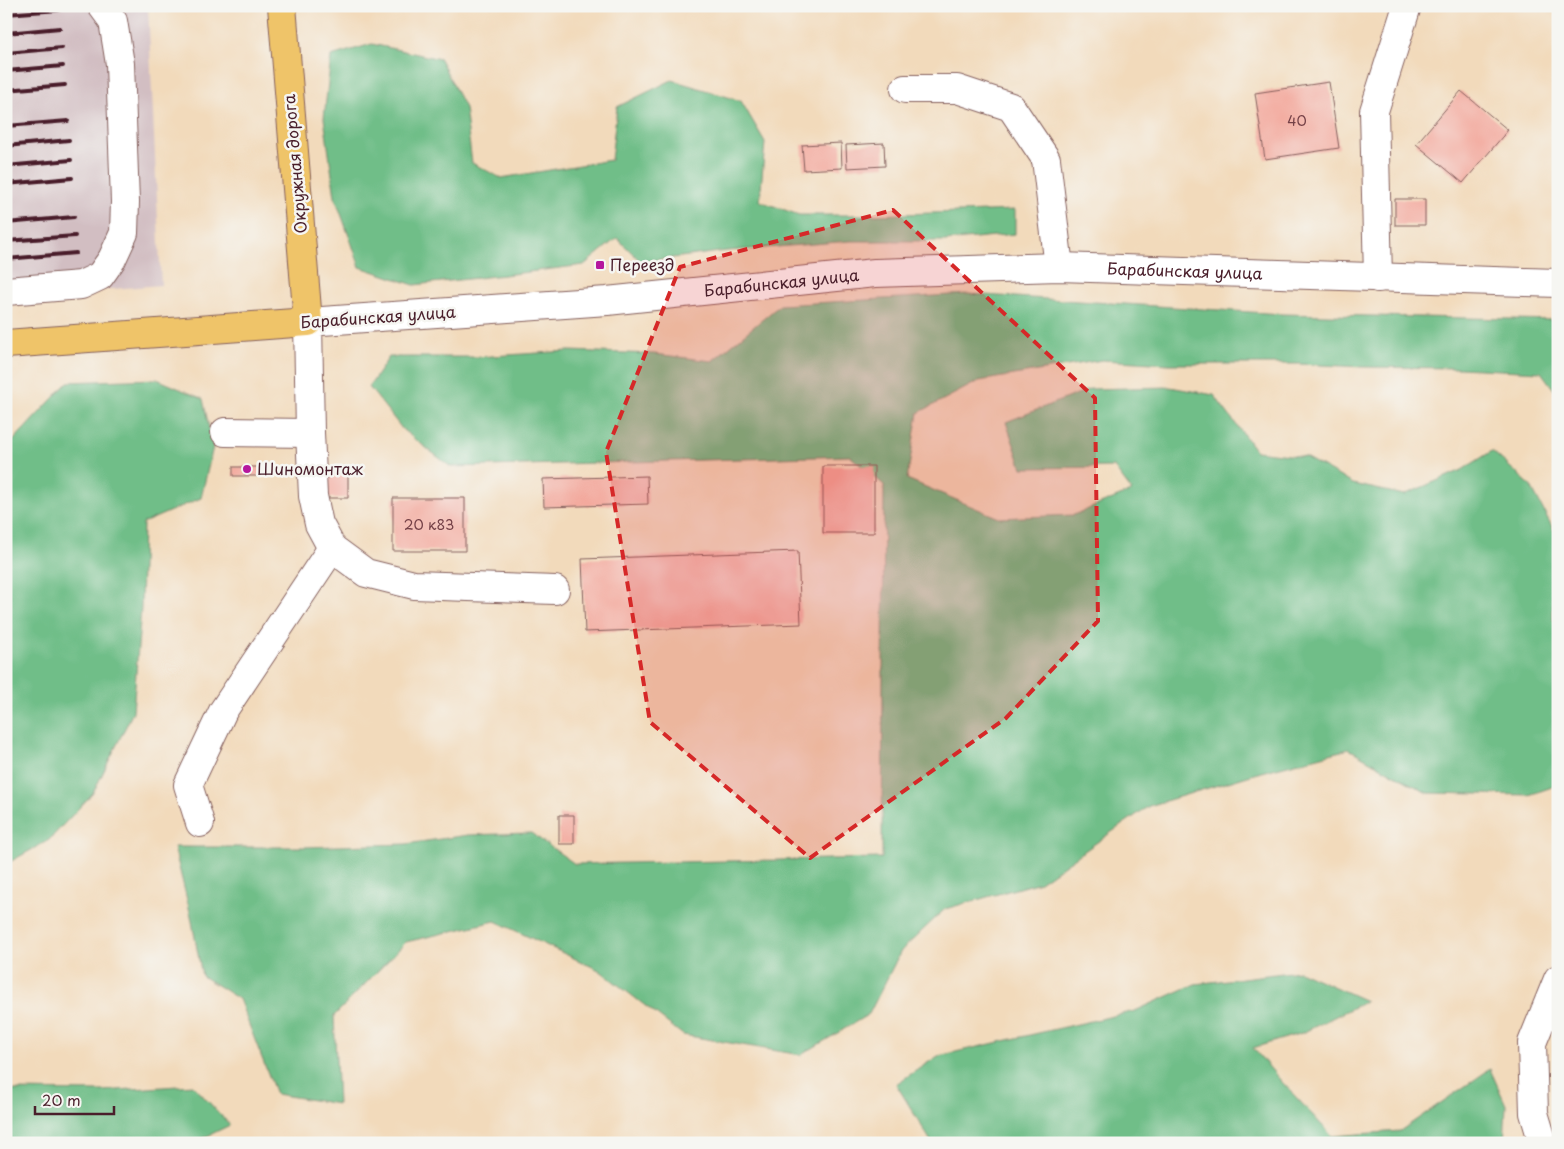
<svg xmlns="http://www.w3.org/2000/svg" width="1564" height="1149" viewBox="0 0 1564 1149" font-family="'Playpen Sans',sans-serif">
<rect width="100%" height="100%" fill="#f6f6f2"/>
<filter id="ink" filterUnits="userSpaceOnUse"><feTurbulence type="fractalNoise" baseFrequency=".02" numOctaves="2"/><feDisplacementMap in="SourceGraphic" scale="10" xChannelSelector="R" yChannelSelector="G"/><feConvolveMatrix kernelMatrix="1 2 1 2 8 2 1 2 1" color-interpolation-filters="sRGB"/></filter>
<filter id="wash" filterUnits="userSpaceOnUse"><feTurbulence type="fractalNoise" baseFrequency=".0096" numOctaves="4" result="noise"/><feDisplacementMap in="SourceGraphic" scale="20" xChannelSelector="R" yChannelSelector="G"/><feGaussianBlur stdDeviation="1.12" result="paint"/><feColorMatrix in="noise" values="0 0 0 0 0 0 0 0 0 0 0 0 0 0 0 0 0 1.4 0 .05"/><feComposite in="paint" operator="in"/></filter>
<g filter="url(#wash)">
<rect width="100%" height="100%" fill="#f2dabb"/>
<path fill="#d2bec2" d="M 6,6 L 148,6 L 161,285 L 6,298 Z"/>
<path fill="#6fbe88" stroke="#5c6e5a" d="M 372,44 L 440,59 L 465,108 L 472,163 L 501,178 L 611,160 L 617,107 L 672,80 L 741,101 L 765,142 L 760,201 L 799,215 L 876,215 L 1015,210 L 1015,234 L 945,241 L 850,241 L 727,251 L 641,262 L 617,238 L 584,265 L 504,275 L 414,285 L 360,267 L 335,197 L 324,118 L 331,56 Z
M 968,294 L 1282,314 L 1558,320 L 1558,395 L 1541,372 L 1459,368 L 1363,367 L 1299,364 L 1169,364 L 1102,360 L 979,381 L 918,413 L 907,479 L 999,518 L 1074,515 L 1132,491 L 1114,467 L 1022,468 L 1006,422 L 1090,389 L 1170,387 L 1214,395 L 1256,451 L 1305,457 L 1353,484 L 1404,495 L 1462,470 L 1492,451 L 1530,485 L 1558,538 L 1558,580 L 1553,590 L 1553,620 L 1558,623 L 1558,785 L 1529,795 L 1427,793 L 1349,749 L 1261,772 L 1149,806 L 1040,882 L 945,909 L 901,951 L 869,1014 L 801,1055 L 683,1035 L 599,970 L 495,921 L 406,942 L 334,1016 L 338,1104 L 276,1094 L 239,999 L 202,976 L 191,916 L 174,847 L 304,847 L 406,844 L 468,835 L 531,833 L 575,864 L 882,858 L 884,485 L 850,456 L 451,467 L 403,430 L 369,387 L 389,357 L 477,357 L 569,351 L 654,354 L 712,361 L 780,305 Z
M 157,379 L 203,399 L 213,447 L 201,498 L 143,523 L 141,608 L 133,712 L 93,793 L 49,840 L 6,864 L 6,450 L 11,443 L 68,382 Z
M 1299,971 L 1366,1001 L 1302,1033 L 1253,1048 L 1281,1081 L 1332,1136 L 1400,1131 L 1490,1069 L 1506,1105 L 1504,1143 L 932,1143 L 896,1084 L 938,1056 L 1135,1011 L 1195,984 Z
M 193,1085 L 230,1125 L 193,1143 L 6,1143 L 6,1090 L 102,1091 Z"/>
<g id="blocks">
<path fill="#f3a89c" d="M 1329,82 L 1339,148 L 1265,159 L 1255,93 Z
M 1461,91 L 1508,130 L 1463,183 L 1416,144 Z
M 841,143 L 842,168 L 804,170 L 802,145 Z
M 884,143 L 885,166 L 847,168 L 846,145 Z
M 1395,199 L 1425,199 L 1425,225 L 1395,225 Z
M 823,466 L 874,466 L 874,533 L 823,533 Z
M 233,467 L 260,467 L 260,476 L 233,476 Z
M 319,474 L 348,474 L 348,498 L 319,498 Z
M 647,476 L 648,504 L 544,507 L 543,479 Z
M 393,498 L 465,498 L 465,551 L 393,551 Z
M 798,551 L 801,624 L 585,632 L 582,559 Z
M 559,815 L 574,815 L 574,844 L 559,844 Z"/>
</g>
</g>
<g filter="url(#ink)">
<use href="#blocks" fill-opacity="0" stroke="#85605d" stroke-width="1"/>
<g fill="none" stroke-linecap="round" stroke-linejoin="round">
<defs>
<g id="minor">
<path d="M 905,89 L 957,89 L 1011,107 L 1046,159 L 1059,267"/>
<path d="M 1378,278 L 1374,111 L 1407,6"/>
<path d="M 6,291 L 81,285 L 100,276 L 112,259 L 124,233 L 125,202 L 120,64 L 113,21 L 102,6"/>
<path d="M 225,432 L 310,433"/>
<path id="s1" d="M 555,590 L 414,585 L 366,573 L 332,548 L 319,524 L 313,496 L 310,433 L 308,322 L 607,301 L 875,273 L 1059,267 L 1558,283"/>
<path d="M 200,823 L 188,785 L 223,711 L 332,548"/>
<path d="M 1543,1143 L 1534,1113 L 1532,1043 L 1558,979"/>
</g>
<path id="major" d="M 6,344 L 308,322 L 282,6"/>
</defs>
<use href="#minor" stroke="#85605d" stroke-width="30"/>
<use href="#major" stroke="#85605d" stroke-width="30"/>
<use href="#minor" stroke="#fff" stroke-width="28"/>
<use href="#major" stroke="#efc469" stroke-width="28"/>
<path stroke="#4a1f2b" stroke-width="4" d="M 6,14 L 59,10
M 6,33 L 60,28
M 6,53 L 62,48
M 6,71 L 63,66
M 6,90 L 65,85
M 6,126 L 68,121
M 6,146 L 69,140
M 6,166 L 71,160
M 6,184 L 72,178
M 6,223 L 74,217
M 6,241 L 75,236
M 6,259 L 76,253"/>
</g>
</g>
<path fill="#d62828" fill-opacity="0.2" stroke="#d62828" stroke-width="4" stroke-dasharray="10 6" stroke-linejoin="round" d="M 893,210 L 1095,398 L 1098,621 L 1006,718 L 810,858 L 650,722 L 606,452 L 680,267 Z"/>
<g fill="#b5179e" stroke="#f6f6f2" stroke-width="2">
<rect x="595" y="260" width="10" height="10" rx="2.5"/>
<circle cx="247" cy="469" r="5"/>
</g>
<g text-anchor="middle" stroke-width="5" stroke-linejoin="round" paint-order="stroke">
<g font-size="14" fill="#744147">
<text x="1297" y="126">40</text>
<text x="429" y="530">20 к83</text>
</g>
<g font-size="16" fill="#4a1f2b" stroke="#f6f6f2">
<text transform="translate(295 164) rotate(-95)" y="6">Окружная дорога</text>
<text dy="6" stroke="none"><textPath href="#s1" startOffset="1342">Барабинская улица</textPath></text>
<text dy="6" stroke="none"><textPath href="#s1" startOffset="938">Барабинская улица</textPath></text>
<text transform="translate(378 317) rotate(-4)" y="6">Барабинская улица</text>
</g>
<g font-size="16" fill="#4a1f2b" stroke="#f6f6f2" text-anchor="start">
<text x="610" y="271">Переезд</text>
<text x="257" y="475">Шиномонтаж</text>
</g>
</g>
<rect width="1564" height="1149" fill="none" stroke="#f6f6f2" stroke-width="25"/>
<path d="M35 1106v8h79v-8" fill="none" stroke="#4a1f2b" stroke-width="2.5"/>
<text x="42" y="1106" font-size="15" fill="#4a1f2b" stroke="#f6f6f2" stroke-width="4" paint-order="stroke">20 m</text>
</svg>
